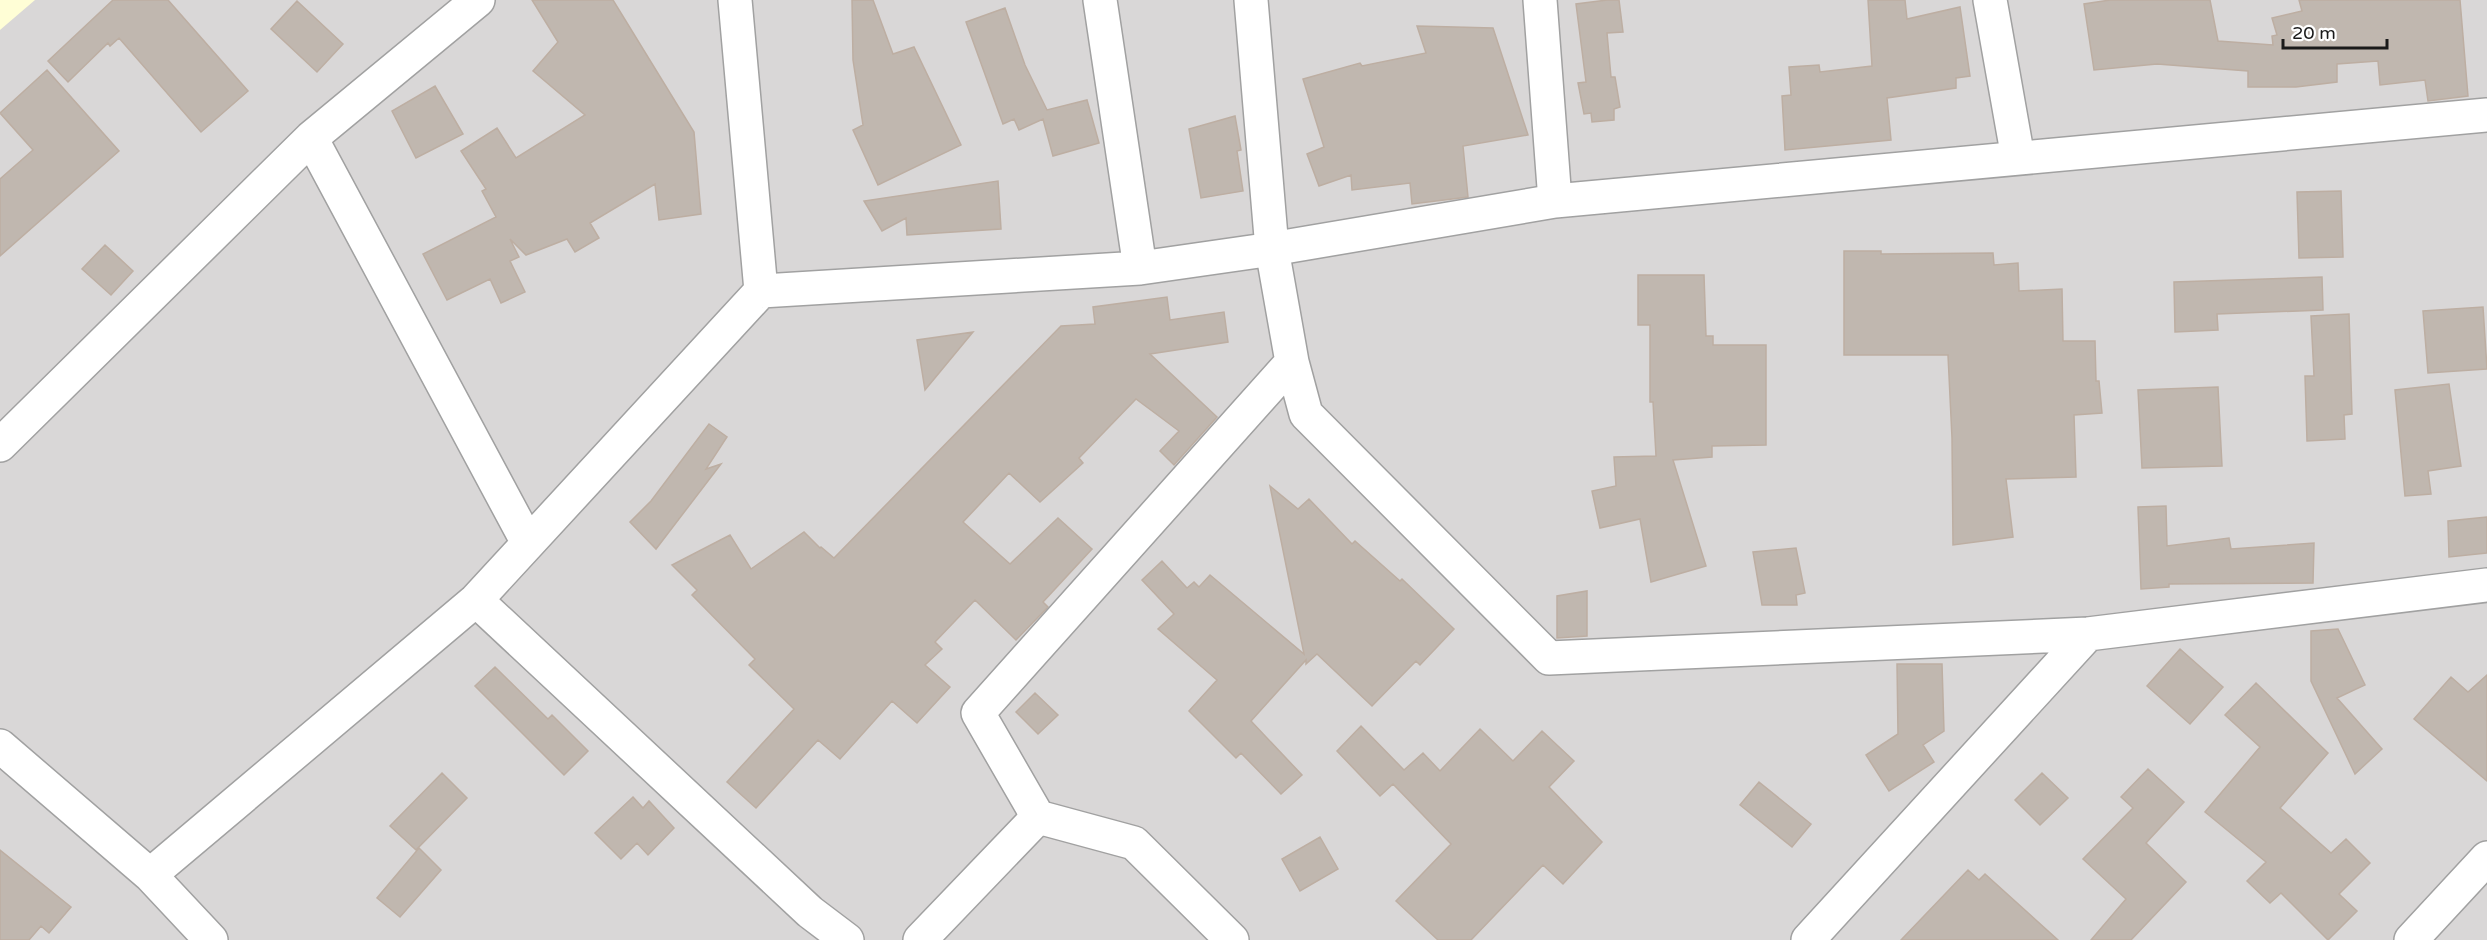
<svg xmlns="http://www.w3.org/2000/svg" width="2487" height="940" viewBox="0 0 2487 940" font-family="'Varela Round',sans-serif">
<rect width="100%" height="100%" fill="#ece8e0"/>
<path fill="#d9d7d7" d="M 0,0 L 2487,0 L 2487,940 L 0,940 Z"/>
<path fill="#fffed6" d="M 0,0 L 35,0 L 0,30 Z"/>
<path fill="#c0b7af" stroke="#bdaea2" stroke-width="1.5" d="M 113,0 L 168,0 L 248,91 L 201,132 L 119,38 L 110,46 L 108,43 L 68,82 L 48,61 Z
M 532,0 L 613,0 L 694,132 L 701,214 L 659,220 L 655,184 L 590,223 L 599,238 L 575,252 L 567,239 L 526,255 L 510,239 L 519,257 L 510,261 L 525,292 L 501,303 L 490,279 L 447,300 L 423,254 L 496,217 L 482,191 L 486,189 L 461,151 L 497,128 L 516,158 L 585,115 L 533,71 L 558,42 Z
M 852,0 L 873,0 L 893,54 L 914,47 L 961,145 L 878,185 L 853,130 L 863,125 L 853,60 Z
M 1607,0 L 1619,0 L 1623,32 L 1607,33 L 1611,77 L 1615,77 L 1620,107 L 1614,109 L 1614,120 L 1592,122 L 1591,113 L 1584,114 L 1578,83 L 1586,82 L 1576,4 Z
M 1868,0 L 1905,0 L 1907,19 L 1960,7 L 1970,76 L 1956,78 L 1956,88 L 1887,98 L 1891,140 L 1785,150 L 1782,96 L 1791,95 L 1789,67 L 1819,65 L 1820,72 L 1872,66 Z
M 2110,0 L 2210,0 L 2218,41 L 2273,45 L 2272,36 L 2277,35 L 2272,18 L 2302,11 L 2299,0 L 2460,0 L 2468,96 L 2428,101 L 2425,80 L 2380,85 L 2378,61 L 2337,64 L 2337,82 L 2296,87 L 2248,87 L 2248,71 L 2157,64 L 2094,70 L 2084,4 Z
M 297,1 L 343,44 L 317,72 L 271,29 Z
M 1005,8 L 1025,65 L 1047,110 L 1087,100 L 1099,143 L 1053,156 L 1043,119 L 1019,130 L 1014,119 L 1003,124 L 966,22 Z
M 1417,26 L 1493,28 L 1528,135 L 1463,146 L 1468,197 L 1412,204 L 1410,183 L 1352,190 L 1351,175 L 1319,186 L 1307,154 L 1324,147 L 1303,79 L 1360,63 L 1362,66 L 1426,53 Z
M 47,70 L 119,151 L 0,256 L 0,179 L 33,150 L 0,113 Z
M 435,86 L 463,134 L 416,158 L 392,111 Z
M 1235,116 L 1241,150 L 1237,151 L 1243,191 L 1201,198 L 1189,129 Z
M 998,181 L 1001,229 L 907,235 L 906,218 L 882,231 L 864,201 Z
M 2341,191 L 2343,257 L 2299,258 L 2297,192 Z
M 105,245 L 133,271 L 111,295 L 82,269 Z
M 1844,251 L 1881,251 L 1881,254 L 1993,253 L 1994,265 L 2018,263 L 2019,291 L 2062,289 L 2063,341 L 2095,341 L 2096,381 L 2099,381 L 2102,413 L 2074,415 L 2076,477 L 2006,479 L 2013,537 L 1953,545 L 1952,438 L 1948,355 L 1844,355 Z
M 1638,275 L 1704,275 L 1706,336 L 1713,336 L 1713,345 L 1766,345 L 1766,445 L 1712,446 L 1712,457 L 1673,460 L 1706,566 L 1651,582 L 1640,519 L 1600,528 L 1592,491 L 1616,486 L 1614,457 L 1656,456 L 1653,402 L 1650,402 L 1650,325 L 1638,325 Z
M 2322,277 L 2323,310 L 2217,314 L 2218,330 L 2175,332 L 2174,282 Z
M 1167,297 L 1170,320 L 1224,312 L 1228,342 L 1150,354 L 1217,417 L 1174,465 L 1160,451 L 1179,431 L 1136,399 L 1079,458 L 1083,463 L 1040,502 L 1009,473 L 963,522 L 1010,564 L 1058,518 L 1092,549 L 1043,602 L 1048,607 L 1016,640 L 975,600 L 935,642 L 942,649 L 925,665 L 950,687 L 917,723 L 892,701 L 840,759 L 818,740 L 756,808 L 727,782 L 794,709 L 749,665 L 755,659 L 692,595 L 697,590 L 672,565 L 730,535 L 751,569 L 804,532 L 820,548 L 821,547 L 834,558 L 1061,326 L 1095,324 L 1093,307 Z
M 2483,307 L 2487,369 L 2428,373 L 2423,311 Z
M 2349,314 L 2352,414 L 2344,415 L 2345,439 L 2307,441 L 2305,376 L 2314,376 L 2311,316 Z
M 973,332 L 925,390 L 917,340 Z
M 2449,384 L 2461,466 L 2428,471 L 2431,494 L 2405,496 L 2395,390 Z
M 2218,387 L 2222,466 L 2142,468 L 2138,390 Z
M 709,424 L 727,437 L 706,469 L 721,464 L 656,549 L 630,522 L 651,501 Z
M 1270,486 L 1298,509 L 1309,499 L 1352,544 L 1355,541 L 1400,581 L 1402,579 L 1454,629 L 1420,665 L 1416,661 L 1372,706 L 1317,654 L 1306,664 L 1306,660 L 1251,721 L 1302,775 L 1281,794 L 1241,753 L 1236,758 L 1189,711 L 1217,680 L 1158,629 L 1174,614 L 1142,580 L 1162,561 L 1187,588 L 1194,582 L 1199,587 L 1210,575 L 1304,654 Z
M 2166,506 L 2167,546 L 2229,538 L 2231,549 L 2314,543 L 2313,583 L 2169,584 L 2169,587 L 2141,589 L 2138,507 Z
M 2487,517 L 2487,553 L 2449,557 L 2448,521 Z
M 1796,548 L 1805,593 L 1796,595 L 1797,605 L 1762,605 L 1753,552 Z
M 1587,591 L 1587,636 L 1557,638 L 1557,596 Z
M 2338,629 L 2365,685 L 2337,698 L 2382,749 L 2355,774 L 2311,681 L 2311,631 Z
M 2180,649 L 2223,687 L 2190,724 L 2147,686 Z
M 1897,664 L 1942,664 L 1944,731 L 1923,745 L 1934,762 L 1889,791 L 1866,755 L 1898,734 Z
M 495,667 L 548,719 L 552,715 L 588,751 L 564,775 L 475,686 Z
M 2487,675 L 2487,781 L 2414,719 L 2451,677 L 2468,692 Z
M 2256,683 L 2328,753 L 2280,808 L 2331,853 L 2346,839 L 2370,863 L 2339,894 L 2357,911 L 2328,940 L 2281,893 L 2270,903 L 2247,881 L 2266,862 L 2205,812 L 2260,747 L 2225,715 Z
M 1035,693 L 1058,715 L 1038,734 L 1016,712 Z
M 1361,726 L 1404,770 L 1423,753 L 1440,771 L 1480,729 L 1513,761 L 1542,731 L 1574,761 L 1549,787 L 1602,842 L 1563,884 L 1543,865 L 1471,940 L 1438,940 L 1396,901 L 1451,844 L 1393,784 L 1380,796 L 1337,751 Z
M 2148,769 L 2184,802 L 2146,843 L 2186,882 L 2131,940 L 2091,940 L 2126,899 L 2083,859 L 2133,808 L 2121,797 Z
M 442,773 L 467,798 L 416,850 L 390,826 Z
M 2042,773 L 2068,798 L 2040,825 L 2015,800 Z
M 1759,782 L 1811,824 L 1792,847 L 1740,805 Z
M 633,797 L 643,808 L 649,801 L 674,828 L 648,855 L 637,843 L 621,859 L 595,833 Z
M 1320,837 L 1338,869 L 1300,891 L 1282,859 Z
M 419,848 L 441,870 L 400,917 L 377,898 Z
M 0,850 L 71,907 L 49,933 L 41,926 L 29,940 L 0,940 Z
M 1968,870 L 1979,880 L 1985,874 L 2058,940 L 1901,940 Z"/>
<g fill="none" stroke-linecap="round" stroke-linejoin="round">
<defs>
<path id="minor" d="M 1100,0 L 1140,268
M 1251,0 L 1272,249 L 1292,362 L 1306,414 L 1549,658 L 2088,634 L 2487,585
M 1540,0 L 1555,201
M 1990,0 L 2018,158
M 311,138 L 528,543
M 761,291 L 1140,268 L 1272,249 L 1555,201 L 2487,115
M 0,445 L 311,138 L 478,0
M 476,600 L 810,912 L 847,940
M 0,746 L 150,875 L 211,940
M 1038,817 L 1134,843 L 1232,940
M 150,875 L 476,600 L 761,291 L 735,0
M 920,940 L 1038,817 L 978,713 L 1292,362
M 1808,940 L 2088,634
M 2411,940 L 2487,858"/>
</defs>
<use href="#minor" stroke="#a1a1a1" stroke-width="36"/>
<use href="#minor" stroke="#fff" stroke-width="33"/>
</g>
<path d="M2283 39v9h104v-9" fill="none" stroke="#1a1a1a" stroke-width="3"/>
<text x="2292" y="39" font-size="18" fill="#1a1a1a" stroke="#ffffff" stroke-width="4.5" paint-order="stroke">20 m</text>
</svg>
